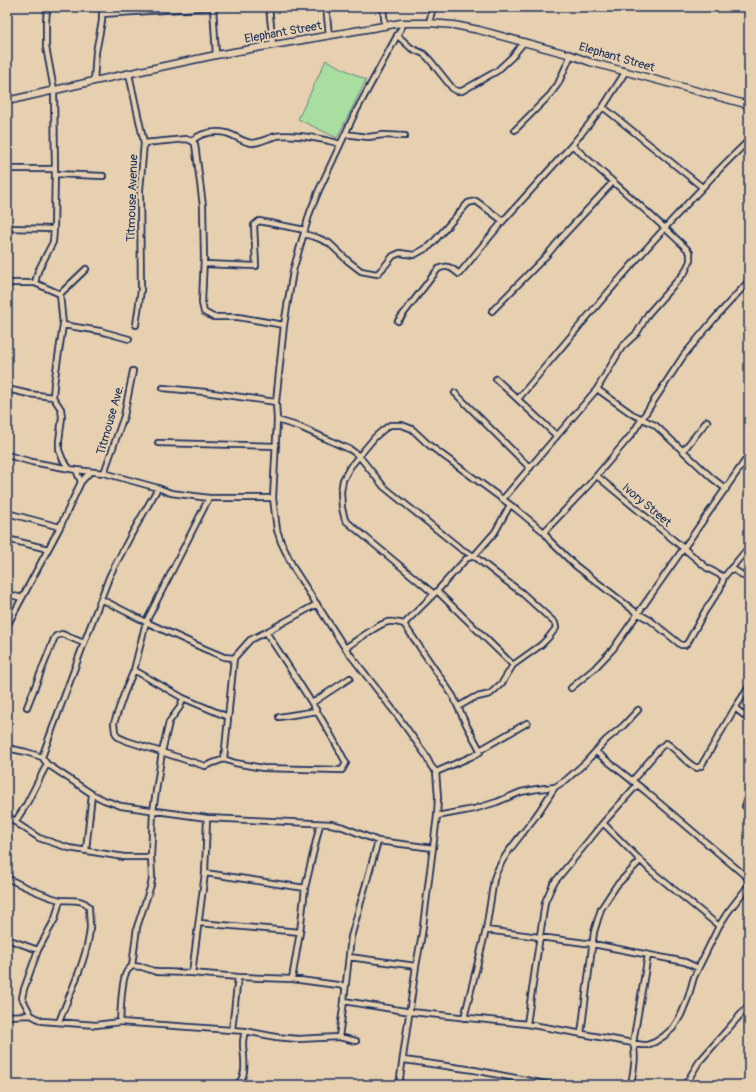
<svg xmlns="http://www.w3.org/2000/svg" width="756" height="1092" viewBox="0 0 756 1092" font-family="Pangolin,sans-serif">
<rect width="100%" height="100%" fill="#e6d0af"/>
<filter id="ink" filterUnits="userSpaceOnUse"><feTurbulence type="fractalNoise" baseFrequency=".025" numOctaves="2"/><feDisplacementMap in="SourceGraphic" scale="8" xChannelSelector="R" yChannelSelector="G"/><feConvolveMatrix kernelMatrix="1 2 1 2 8 2 1 2 1" color-interpolation-filters="sRGB"/></filter>
<g filter="url(#ink)">
<path fill="#a9dea1" stroke="#628680" d="M 326,60 L 366,80 L 337,138 L 298,119 Z"/>
<g fill="none" stroke-linecap="round" stroke-linejoin="round">
<defs>
<path id="minor" d="M 213,7 L 216,55
M 269,7 L 273,45
M 326,7 L 329,35
M 383,7 L 385,26
M 102,14 L 211,7
M 429,23 L 433,7
M 397,35 L 411,48 L 424,54 L 429,59 L 453,89 L 457,91 L 462,91 L 497,71 L 512,57 L 524,42
M 129,74 L 144,143 L 140,190 L 141,290 L 136,325
M 94,81 L 96,52 L 102,21 L 102,7
M 603,107 L 702,187
M 515,130 L 550,95 L 558,84 L 571,55
M 345,134 L 368,137 L 383,135 L 405,136
M 192,141 C 199,134 207,132 217,132 C 220,132 223,132 226,133 C 235,135 242,142 252,143 C 260,143 268,138 276,136 C 291,133 325,139 340,144
M 144,143 L 186,139 L 192,141 L 195,144 L 203,206 L 204,257 L 202,303 L 204,312 L 213,317 L 238,317 L 284,325
M 7,169 L 55,169
M 55,174 L 103,176
M 7,228 L 54,229
M 304,234 L 318,238 L 329,243 L 348,261 L 361,271 L 377,274 L 384,267 L 393,256 L 400,253 L 414,255 L 430,246 L 468,203 L 476,201 L 503,221
M 204,264 L 256,266 L 254,225 L 259,221 L 305,230
M 7,283 L 35,283 L 60,294
M 35,283 L 38,271 L 53,242 L 54,229 L 55,169 L 54,90 L 46,47 L 46,23 L 47,7
M 60,294 L 63,325 L 54,384 L 53,397 L 61,409 L 62,417 L 59,441 L 59,450 L 63,460 L 69,468
M 60,294 L 86,269
M 492,311 L 548,254 L 562,237 L 613,182
M 398,321 L 438,269 C 447,264 452,268 459,274 L 503,221 L 572,145 L 603,107 L 626,71
M 63,325 L 100,331 L 129,339
M 496,379 L 557,436
M 163,388 L 205,392 L 276,402
M 7,389 L 29,394 L 53,397
M 597,389 L 632,414 L 655,425 L 712,478 L 726,489
M 455,393 L 530,468
M 518,399 C 578,328 638,255 702,188 C 717,171 733,156 749,140
M 277,420 L 300,427 L 351,450 L 359,456 L 384,487 L 461,549 L 474,556 L 502,578 L 521,592 L 555,623 L 556,628 L 548,638 L 541,645 L 513,665 L 502,683 L 490,694 L 473,698 L 458,707 L 453,696 L 404,624 C 399,623 394,621 388,622 C 378,624 355,642 345,648
M 158,443 L 276,446
M 683,451 L 707,421
M 7,455 L 32,462 L 76,470 L 104,473 L 158,488 L 171,493 L 209,498 L 273,498
M 76,470 L 81,482
M 104,473 L 124,416 L 133,371
M 597,476 L 694,557 L 707,568 L 724,577 L 749,547
M 209,498 L 146,622 L 134,670 L 124,694 L 114,723 L 115,732 L 118,737 L 127,741 L 205,766 L 224,759 L 235,763 L 263,768 L 342,770 L 346,763 C 323,718 294,675 266,632
M 503,499 L 597,389 L 622,347 L 637,333 L 648,314 L 685,272 L 690,261 L 690,253 L 687,249 C 650,213 610,180 572,145
M 7,513 L 60,527
M 544,532 L 587,487 L 632,434 L 684,355 L 715,318 L 749,281
M 7,539 L 48,549
M 731,568 L 749,579
M 437,591 L 513,665
M 7,594 L 22,598
M 434,594 L 345,520 L 342,508 L 341,492 L 343,480 L 350,467 L 375,437 L 383,430 L 390,425 L 402,425 L 412,429 L 429,445 L 516,509 L 544,532 L 550,541 L 576,566 L 637,613 L 650,620 L 681,645 L 685,645 L 688,642 L 705,611 L 720,589 L 724,577
M 101,599 L 146,622 L 205,649 L 224,657 L 234,658 L 250,640 L 266,632 L 317,604
M 404,624 L 437,591 L 466,559 L 474,556 L 495,532 L 510,505
M 7,626 L 60,527 L 81,482 L 90,472
M 134,670 L 183,698 L 228,717
M 571,688 L 594,669 L 613,649 L 749,455
M 312,703 L 350,678
M 27,707 L 54,639 L 56,636 L 62,634 L 84,643
M 458,707 L 467,726 L 480,750
M 735,708 L 749,719
M 279,717 L 317,711
M 7,748 L 26,752 L 42,757 L 47,764 L 92,794 L 104,800 L 121,806 L 207,818 L 331,824 L 343,827 L 378,841 L 433,848
M 596,752 L 644,790 L 749,879
M 42,757 L 84,643 L 110,575 L 131,535 L 158,488
M 224,759 L 234,658
M 436,772 L 475,755 L 480,752 L 480,750 L 527,723
M 632,781 L 661,747 L 666,743 C 678,750 685,763 697,768 L 701,766 L 735,708 L 749,687
M 637,785 L 603,823 L 650,870 L 719,926
M 749,799 L 745,806 L 749,809
M 7,815 L 15,822 L 39,838 L 69,848 L 124,857 L 151,857
M 437,816 L 474,809 L 497,802 L 521,792 L 537,789 L 555,787 L 566,780 L 585,763 L 606,740 L 623,726 L 638,710
M 15,822 L 26,805 L 47,764
M 86,850 L 92,794
M 205,873 L 305,888
M 7,878 C 23,886 43,896 60,900 C 69,901 83,898 89,907 C 89,914 90,921 90,928 C 88,957 69,995 59,1022
M 199,923 L 300,932
M 486,930 L 593,944 L 685,962 L 698,968
M 7,939 L 38,950
M 349,957 L 416,966
M 132,966 L 142,967 L 157,972 L 192,973 L 238,977 L 292,979 L 345,986
M 192,973 L 205,873 L 207,818
M 292,979 L 300,932 L 305,888 L 320,824
M 344,1001 L 411,1012 L 527,1024 L 633,1043 L 642,1045 L 647,1045 L 655,1042 L 664,1036 L 673,1028 L 681,1015 L 688,998 L 694,977 L 719,926 L 728,912 L 749,885
M 31,1015 L 22,998 L 24,989 L 38,950 L 55,919 L 60,900
M 7,1016 L 31,1015 L 42,1021 L 96,1025 L 120,1022 L 245,1031 L 276,1037 L 298,1039 L 339,1037 L 356,1041
M 464,1018 L 486,930 L 494,879 C 501,857 518,840 532,821 C 540,811 547,799 555,787
M 120,1022 C 121,1010 121,983 126,973 C 127,970 130,968 132,966 L 137,927 L 151,885 L 152,878 L 151,857 L 153,811 L 162,752 L 169,722 L 180,707 L 183,698
M 527,1024 L 545,902 L 553,884 L 603,823
M 232,1030 L 238,977
M 581,1034 L 594,932 L 601,909 L 616,886 L 640,861
M 339,1037 L 344,1001 L 351,937 L 378,841
M 404,1060 L 474,1070 L 551,1085
M 236,1085 C 249,1077 243,1056 243,1043 C 243,1039 244,1035 245,1031
M 399,1085 L 416,966 L 422,934 L 437,816 L 438,797 L 436,772 L 431,766 L 425,754 L 397,715 L 345,648 L 294,569 L 281,542 L 277,530 L 273,498 L 277,420 L 276,402 L 284,325 L 293,271 L 310,212 L 319,190 L 354,115 L 404,23
M 631,1085 C 633,1072 637,1056 633,1043 L 648,955
M 685,1085 L 699,1062 L 749,1005"/>
<path id="secondary" d="M 7,101 L 94,81 L 216,55 L 401,23 L 429,23 L 454,25 L 479,30 L 571,55 L 590,62 L 749,105"/>
</defs>
<use href="#minor" stroke="#1b2f5e" stroke-width="8"/>
<use href="#secondary" stroke="#1b2f5e" stroke-width="9"/>
<use href="#minor" stroke="#e6d0af" stroke-width="4.5"/>
<use href="#secondary" stroke="#e6d0af" stroke-width="6"/>
</g>
</g>
<g text-anchor="middle" stroke-width="4" stroke-linejoin="round" paint-order="stroke">
<g font-size="12" fill="#1b2f5e" stroke="#e6d0af">
<text transform="translate(283 32) rotate(-10)" y="4">Elephant Street</text>
<text transform="translate(617 57) rotate(16)" y="4">Elephant Street</text>
<text transform="translate(132 198) rotate(-88)" y="4">Titmouse Avenue</text>
<text transform="translate(110 420) rotate(-74)" y="4">Titmouse Ave.</text>
<text transform="translate(647 505) rotate(40)" y="4">Ivory Street</text>
</g>
</g>
<rect width="756" height="1092" fill="none" stroke="#e6d0af" stroke-width="24"/>
<rect x="12" y="12" width="732" height="1068" fill="none" stroke="#1b2f5e" stroke-width="1.5" filter="url(#ink)"/>
</svg>
